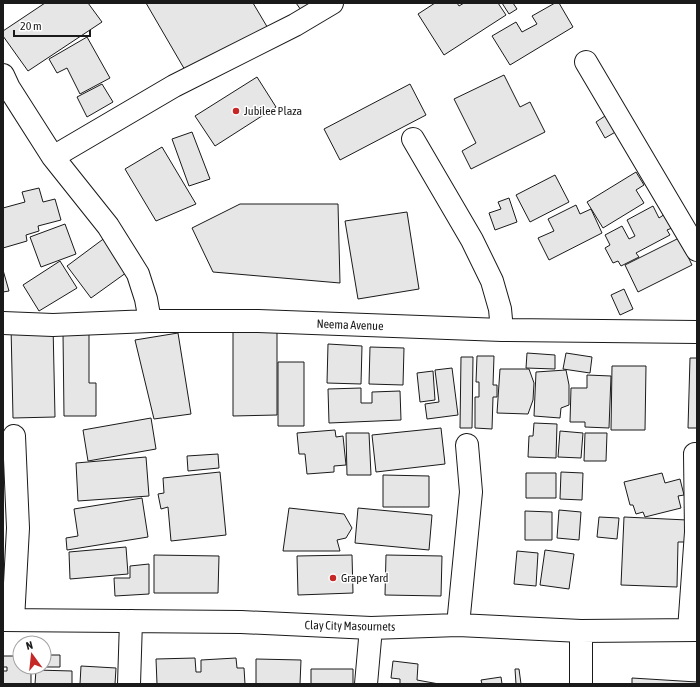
<svg xmlns="http://www.w3.org/2000/svg" width="700" height="687" viewBox="0 0 700 687" font-family="'Asap Condensed',sans-serif">
<rect width="100%" height="100%" fill="#fff"/>
<path fill="#e6e6e6" stroke="#1a1a1a" d="M 45,3 L 88,3 L 102,22 L 28,71 L 3,36 L 3,31 Z
M 146,3 L 253,3 L 269,30 L 189,77 Z
M 296,3 L 313,3 L 301,10 Z
M 435,3 L 457,3 L 459,6 L 464,3 L 498,3 L 506,15 L 444,55 L 418,14 Z
M 502,3 L 513,3 L 517,9 L 509,14 Z
M 555,3 L 559,3 L 573,27 L 510,65 L 492,36 L 516,22 L 522,32 L 537,24 L 532,16 Z
M 87,37 L 110,78 L 80,94 L 67,68 L 57,73 L 49,59 Z
M 504,75 L 520,107 L 530,102 L 545,132 L 471,169 L 462,151 L 476,143 L 454,99 Z
M 257,77 L 276,107 L 215,146 L 195,116 Z
M 102,84 L 113,102 L 87,117 L 77,97 Z
M 410,84 L 426,115 L 340,160 L 324,129 Z
M 608,114 L 619,130 L 605,138 L 596,122 Z
M 192,132 L 210,179 L 189,186 L 172,139 Z
M 162,147 L 196,204 L 156,221 L 125,169 Z
M 636,172 L 644,185 L 636,190 L 644,203 L 603,228 L 587,202 Z
M 555,175 L 569,202 L 530,222 L 516,195 Z
M 39,188 L 43,202 L 55,199 L 61,220 L 38,226 L 39,231 L 26,235 L 27,241 L 3,248 L 3,208 L 25,202 L 22,192 Z
M 509,198 L 517,222 L 495,230 L 489,213 L 501,209 L 498,202 Z
M 240,204 L 338,204 L 340,283 L 213,272 L 192,228 Z
M 576,205 L 580,214 L 591,209 L 602,233 L 549,260 L 538,238 L 554,231 L 548,219 Z
M 653,206 L 659,218 L 665,214 L 672,228 L 667,230 L 670,235 L 636,253 L 639,257 L 621,266 L 618,261 L 613,263 L 605,248 L 610,245 L 605,235 L 622,226 L 629,239 L 635,236 L 627,220 Z
M 407,212 L 419,289 L 358,299 L 345,221 Z
M 65,224 L 76,254 L 41,267 L 30,237 Z
M 106,237 L 130,270 L 91,298 L 67,266 Z
M 679,238 L 692,265 L 638,292 L 625,265 Z
M 60,261 L 77,288 L 39,311 L 23,285 Z
M 3,270 L 9,291 L 3,292 Z
M 624,289 L 633,309 L 620,315 L 611,295 Z
M 53,325 L 55,417 L 13,418 L 11,326 Z
M 89,332 L 89,383 L 96,383 L 96,416 L 64,416 L 63,333 Z
M 233,332 L 277,332 L 277,415 L 233,416 Z
M 178,333 L 191,414 L 154,419 L 135,340 Z
M 328,344 L 362,346 L 361,384 L 327,383 Z
M 370,347 L 404,348 L 403,385 L 369,384 Z
M 527,353 L 555,355 L 555,369 L 526,368 Z
M 566,353 L 592,357 L 590,373 L 563,369 Z
M 477,356 L 494,356 L 493,385 L 497,385 L 497,397 L 493,397 L 492,429 L 475,428 L 475,397 L 479,397 L 479,382 L 476,382 Z
M 461,357 L 473,357 L 472,428 L 460,428 Z
M 690,358 L 697,358 L 697,428 L 688,428 Z
M 278,362 L 304,362 L 304,426 L 278,426 Z
M 612,366 L 646,366 L 645,430 L 611,430 Z
M 452,368 L 458,415 L 427,419 L 425,404 L 439,402 L 435,370 Z
M 500,369 L 529,369 L 534,383 L 533,400 L 528,414 L 497,413 Z
M 566,370 L 569,385 L 569,405 L 561,408 L 560,418 L 534,416 L 536,372 Z
M 433,371 L 435,400 L 420,402 L 417,373 Z
M 587,375 L 611,376 L 609,428 L 585,427 L 585,422 L 570,422 L 571,388 L 587,388 Z
M 361,388 L 361,403 L 372,403 L 372,392 L 400,391 L 401,420 L 329,423 L 328,389 Z
M 151,418 L 156,449 L 88,461 L 83,430 Z
M 534,423 L 557,424 L 556,458 L 528,457 L 529,436 L 533,436 Z
M 441,428 L 445,464 L 376,472 L 372,435 Z
M 335,430 L 336,437 L 343,436 L 346,465 L 334,466 L 334,472 L 307,474 L 305,454 L 299,454 L 297,433 Z
M 560,431 L 583,433 L 581,458 L 558,457 Z
M 346,433 L 369,433 L 371,475 L 347,475 Z
M 585,433 L 607,433 L 606,461 L 584,461 Z
M 218,454 L 219,468 L 188,471 L 187,456 Z
M 146,457 L 149,496 L 78,501 L 76,463 Z
M 220,472 L 226,535 L 171,541 L 168,507 L 161,509 L 158,494 L 164,493 L 163,478 Z
M 561,472 L 583,473 L 582,500 L 560,499 Z
M 526,473 L 556,473 L 556,498 L 526,498 Z
M 662,473 L 665,483 L 680,479 L 684,495 L 678,496 L 681,508 L 645,517 L 643,512 L 636,514 L 633,505 L 630,505 L 624,482 Z
M 383,475 L 429,476 L 429,507 L 383,507 Z
M 142,498 L 148,537 L 67,550 L 66,538 L 78,536 L 74,509 Z
M 289,508 L 344,514 L 352,528 L 346,538 L 337,540 L 340,551 L 283,551 Z
M 358,508 L 432,515 L 429,550 L 355,543 Z
M 559,510 L 581,512 L 579,540 L 557,538 Z
M 525,511 L 552,512 L 552,540 L 525,540 Z
M 599,517 L 619,518 L 617,539 L 597,537 Z
M 624,517 L 687,520 L 686,542 L 678,542 L 677,587 L 621,585 Z
M 126,547 L 128,574 L 70,579 L 69,552 Z
M 545,550 L 574,554 L 569,589 L 540,585 Z
M 517,551 L 538,553 L 536,586 L 514,584 Z
M 154,555 L 219,556 L 218,593 L 154,593 Z
M 352,555 L 353,593 L 298,595 L 297,556 Z
M 386,555 L 442,556 L 441,596 L 385,595 Z
M 149,564 L 149,594 L 115,596 L 114,578 L 130,578 L 130,566 Z
M 44,655 L 60,655 L 60,667 L 46,667 L 46,662 L 44,662 Z
M 3,656 L 20,656 L 20,667 L 39,667 L 31,667 L 31,684 L 3,684 L 3,671 L 7,671 L 7,667 L 3,667 Z
M 195,658 L 196,672 L 201,672 L 201,660 L 236,658 L 237,668 L 244,668 L 245,684 L 157,684 L 156,659 Z
M 256,659 L 301,660 L 300,684 L 256,684 Z
M 393,661 L 418,664 L 417,680 L 439,684 L 400,684 L 400,679 L 391,678 Z
M 81,666 L 116,668 L 115,684 L 80,684 Z
M 311,669 L 353,669 L 353,684 L 311,684 Z
M 515,669 L 519,669 L 521,684 L 516,684 Z
M 36,670 L 72,671 L 72,684 L 35,684 Z
M 501,677 L 502,684 L 482,684 L 481,680 Z
M 632,678 L 697,682 L 697,684 L 632,684 Z"/>
<g fill="none" stroke-linecap="round" stroke-linejoin="round">
<defs>
<path id="street" d="M 586,62 L 697,250
M 3,75 L 9,88 L 53,157 L 108,226 L 138,274 L 146,299 L 150,321
M 413,139 L 472,240 L 492,281 L 500,309 L 502,330
M 53,157 L 174,86 L 295,25 L 332,3
M 3,323 L 53,325 L 150,321 L 258,321 L 502,330 L 697,332
M 3,620 L 241,622 L 371,628 L 458,625 L 581,631 L 697,630
M 13,620 L 18,528 L 14,436
M 458,625 L 471,492 L 467,445
M 689,630 L 696,532 L 695,454
M 581,631 L 581,684
M 129,684 L 131,621
M 366,684 L 371,628"/>
</defs>
<use href="#street" stroke="#1a1a1a" stroke-width="24"/>
<use href="#street" stroke="#fff" stroke-width="22"/>
</g>
<g fill="#c62828" stroke="#fff" stroke-width="1.5">
<circle cx="236" cy="111" r="4"/>
<circle cx="333" cy="578" r="4"/>
</g>
<g text-anchor="middle" stroke-width="3" stroke-linejoin="round" paint-order="stroke">
<g font-size="12" fill="#1a1a1a" stroke="#fff" text-anchor="start">
<text x="244" y="115">Jubilee Plaza</text>
<text x="341" y="582">Grape Yard</text>
</g>
<g font-size="12" fill="#1a1a1a" stroke="#fff">
<text transform="translate(350 325) rotate(2)" y="4">Neema Avenue</text>
<text transform="translate(350 626) rotate(1)" y="4">Clay City Masournets</text>
</g>
</g>
<rect width="700" height="687" fill="none" stroke="#1a1a1a" stroke-width="8"/>
<g transform="translate(32 655) rotate(345)"><circle r="19" fill="#ffffff" stroke="#a3a3a3"/>
<path d="M0-3L7 15L0 10L-7 15Z" fill="#c62828"/>
<text y="-6" font-size="11" font-weight="bold" text-anchor="middle" fill="#1a1a1a">N</text>
</g>
<path d="M14 30v6h76v-6" fill="none" stroke="#1a1a1a" stroke-width="2"/>
<text x="20" y="30" font-size="12" fill="#1a1a1a" stroke="#ffffff" stroke-width="3" paint-order="stroke">20 m</text>
</svg>
